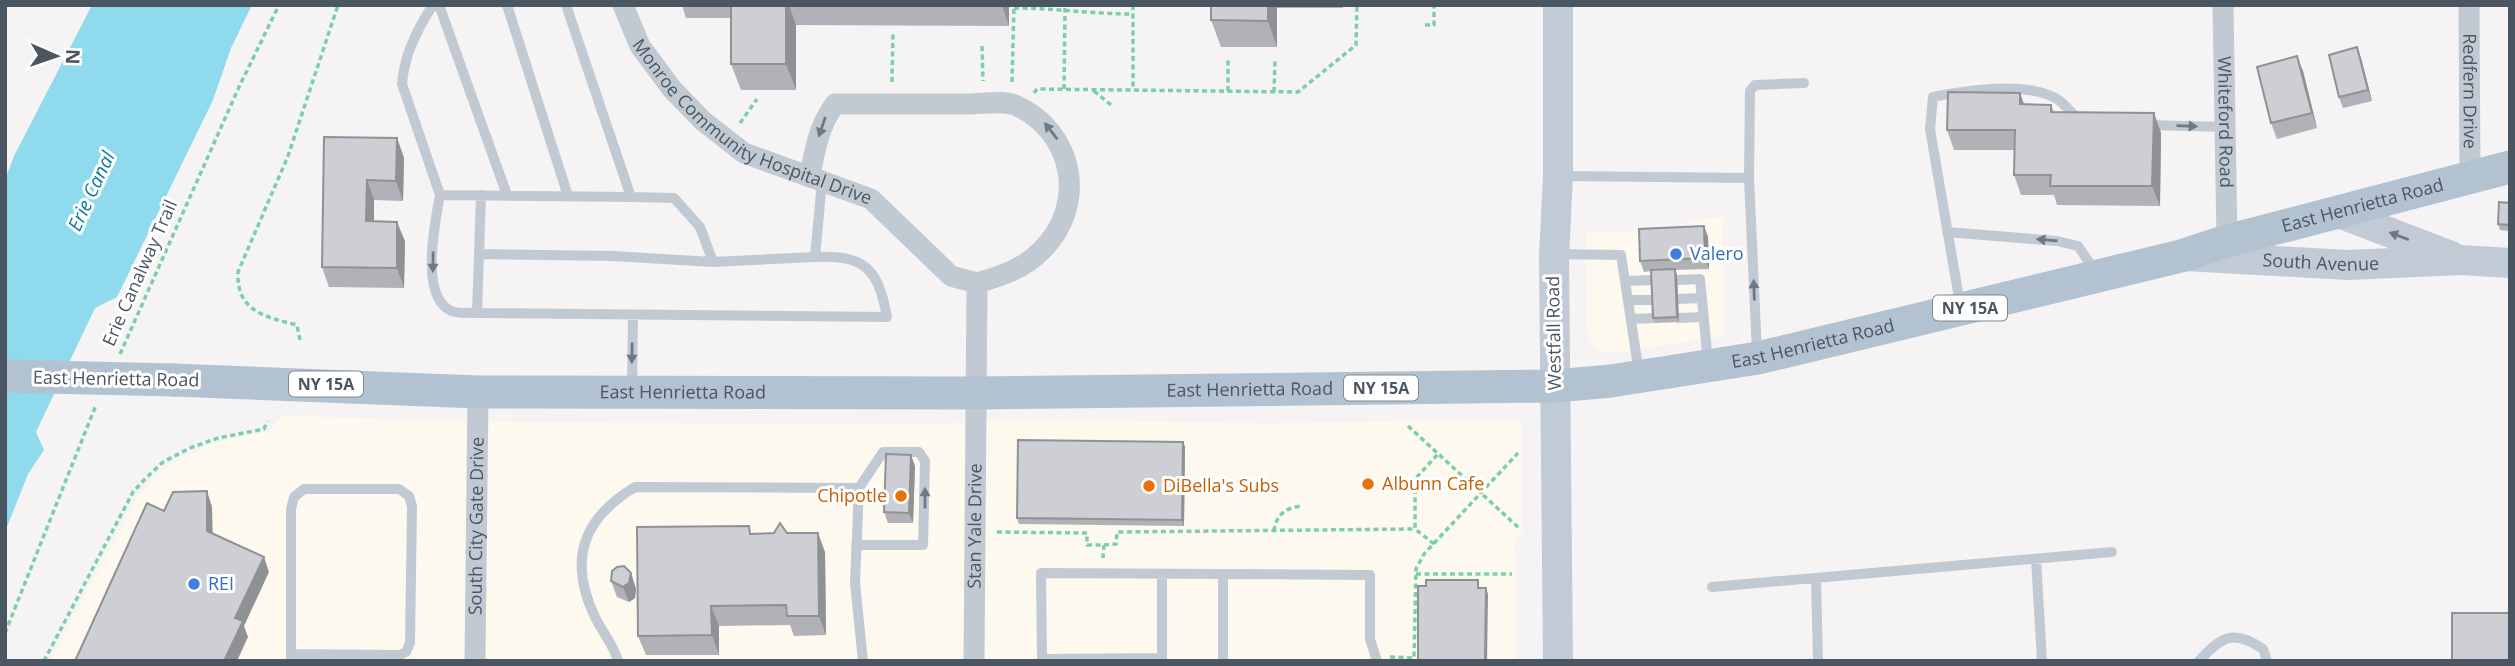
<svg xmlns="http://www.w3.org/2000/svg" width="2515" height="666" viewBox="0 0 2515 666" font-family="'Open Sans',sans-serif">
<rect width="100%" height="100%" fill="#f5f3f3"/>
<path fill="#fdf9ef" d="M 1723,217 L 1724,336 L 1611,353 L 1596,350 L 1587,333 L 1586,233 L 1689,231 L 1688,220 Z
M 282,416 L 520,422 L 932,424 L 1015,420 L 1268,423 L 1516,420 L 1522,425 L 1522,531 L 1515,541 L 1517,661 L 50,661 L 137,497 L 157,475 L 182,457 L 214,443 L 269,431 Z"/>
<path fill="#90daee" d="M 92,5 L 252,5 L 231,48 L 213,100 L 117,297 L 95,308 L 36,432 L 44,450 L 28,474 L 5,532 L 5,180 L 14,156 Z"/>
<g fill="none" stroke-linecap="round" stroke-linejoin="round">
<path stroke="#7ad0a6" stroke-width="3.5" stroke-dasharray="5 3.5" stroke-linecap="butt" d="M 1133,5 L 1133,90
M 1014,8 C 1054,8 1092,14 1133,14
M 1425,25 L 1434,25 L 1434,5
M 982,46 L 983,81
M 892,82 L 893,33
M 1012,82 L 1014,5
M 1064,89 L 1065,8
M 1094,91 L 1111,105
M 1228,91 L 1228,58
M 1274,92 L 1275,60
M 1034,93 L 1037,89 L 1298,92 L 1356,45 L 1357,5
M 740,123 L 757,99
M 300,340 L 297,325 C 265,317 236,311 238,272 L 288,156 L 338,5
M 120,354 L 239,87 L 279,5
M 1408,426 L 1519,528
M 1274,531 C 1276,515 1285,508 1301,506
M 997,532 L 1087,533 L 1087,545 L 1104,545 L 1103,558
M 1434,544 L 1415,529 L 1415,479 L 1438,454
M 1104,545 L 1116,544 L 1117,532 L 1415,529
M 1416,574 L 1512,574
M 5,633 L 96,405
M 1390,657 L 1414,658 L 1416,569 L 1424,554 L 1518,453
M 44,661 L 133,492 L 145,479 L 163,462 L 190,448 L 218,438 L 264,429 L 267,421"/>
<path stroke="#c1cad2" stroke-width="10" d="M 433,5 C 417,29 404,55 402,84 L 440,195 L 631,197
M 439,5 L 507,195
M 507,5 L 568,196
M 566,5 L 631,197 L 674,198 L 700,227 L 713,262 L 815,257 L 822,182
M 2146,125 L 2225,127
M 1561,176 L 1749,178
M 440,195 C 435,222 418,303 455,312 C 462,314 470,312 477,313
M 481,195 L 477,313 L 887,317 C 878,268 865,255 815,257
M 1947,232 L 2057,241 L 2078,246 L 2095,271
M 479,254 L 613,256 L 713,262
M 1557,254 L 1621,255 L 1639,373
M 1677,280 L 1700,279 L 1708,363
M 1626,281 L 1654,280
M 1678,299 L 1702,298
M 1628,300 L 1654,300
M 1960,304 L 1930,129 L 1933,97 C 1966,90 2026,81 2057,99 C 2067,105 2071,115 2082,120
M 1679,318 L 1704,317
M 1631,319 L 1655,318
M 1757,353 L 1749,178 L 1750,91 L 1755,85 L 1804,83
M 632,389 L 633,315
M 856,545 L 923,545 L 925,461 L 919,452 L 883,452 L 859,488 L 855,583 L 863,661
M 2036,559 L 2042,661
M 1162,574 L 1162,658 L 1042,659 L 1041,573 L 1223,574
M 1816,578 L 1818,661
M 1712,587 L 2112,552
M 291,661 L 291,509 L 294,497 L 304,489 L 399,489 L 409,496 L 412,506 L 410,643 L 406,652 L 399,655 L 291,654
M 618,661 C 614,645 602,632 595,617 C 568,560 582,519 635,487 L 859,488
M 1223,661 L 1223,574 L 1370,575 L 1370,639 L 1377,661
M 2199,661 C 2222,636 2234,629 2263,649 L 2267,661"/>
<g stroke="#c1cad2" stroke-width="21">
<path id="s1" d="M 623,5 L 640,46 L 672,89 L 703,121 L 744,153 L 871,199 L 951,276 L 977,283"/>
<path id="s2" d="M 2223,5 L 2227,241"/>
<path id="s3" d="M 2469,5 L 2470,178"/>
<path d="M 810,177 C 814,152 819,125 835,104 C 879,104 923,104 968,104 C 982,104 1003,100 1015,105 C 1074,131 1088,204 1042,250 C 1024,269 1001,276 977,283"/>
<path id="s4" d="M 475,661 L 478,392"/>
<path id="s5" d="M 974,661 L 977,283"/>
</g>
<g stroke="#c1cbd6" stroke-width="30">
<path d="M 2336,212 L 2451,256"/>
<path id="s6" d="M 2185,256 L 2348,265 L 2461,260 L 2510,263"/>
<path d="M 1558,661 L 1554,257 L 1558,176 L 1558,5"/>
</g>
<path stroke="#b3c2d1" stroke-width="33" id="s7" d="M 174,380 L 478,392 L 976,393 L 1555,386 L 1611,381 L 1758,358 L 2181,256 L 2227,241 L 2510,167"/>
<path stroke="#b3c2d1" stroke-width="33" d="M 5,376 L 174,380"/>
</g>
<path fill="#b0b2b7" d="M 682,5 L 1009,5 L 1009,26 L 796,25 L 796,90 L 741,90 L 731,64 L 731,18 L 686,18 Z
M 1343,5 L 1343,8 L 1277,8 L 1277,47 L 1221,47 L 1211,20 L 1211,6 L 1165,6 Z
M 2361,58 L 2372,101 L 2343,108 L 2339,97 Z
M 2303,71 L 2317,128 L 2277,139 L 2271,123 Z
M 2024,104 L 2051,105 L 2054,112 L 2154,113 L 2161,133 L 2160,206 L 2057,205 L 2054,195 L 2021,195 L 2014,175 L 2015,150 L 1954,150 L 1947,130 Z
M 324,137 L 397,138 L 404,158 L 403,201 L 374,200 L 374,221 L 405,241 L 404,288 L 329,287 L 322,267 Z
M 2510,203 L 2510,231 L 2500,230 L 2498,224 Z
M 1708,237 L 1709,269 L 1675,270 L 1677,275 L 1679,322 L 1655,323 L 1653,318 L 1651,271 L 1644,272 L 1640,261 Z
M 1183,442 L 1185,447 L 1184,526 L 1019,524 L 1017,518 Z
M 915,466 L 913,523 L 888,523 L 884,512 Z
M 774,533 L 787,533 L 825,552 L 826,635 L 794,636 L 790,625 L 719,626 L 719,655 L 646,655 L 638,636 L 752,534 Z
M 631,573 L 636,589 L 635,598 L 629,602 L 617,597 L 611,581 Z"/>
<path fill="#909195" d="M 786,5 L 789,5 L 796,25 L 796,90 L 786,64 Z
M 1002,5 L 1009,5 L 1009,26 Z
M 1268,5 L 1277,5 L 1277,47 L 1268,21 Z
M 2357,47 L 2361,58 L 2372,101 L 2368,90 Z
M 2297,56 L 2303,71 L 2317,128 L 2312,113 Z
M 2020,93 L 2027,112 L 2020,104 Z
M 2154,113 L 2161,133 L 2160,206 L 2152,186 Z
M 397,138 L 404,158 L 403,201 L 396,181 Z
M 367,180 L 374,200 L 374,241 L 366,221 Z
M 397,222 L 405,241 L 404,288 L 397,268 Z
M 1704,226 L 1708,237 L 1709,269 L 1705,258 Z
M 1675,269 L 1677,275 L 1679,322 L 1677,317 Z
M 1183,442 L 1185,447 L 1184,526 L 1182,520 Z
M 911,455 L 915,466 L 913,523 L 909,513 Z
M 207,491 L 212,507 L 213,546 L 207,531 Z
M 818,533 L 825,552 L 826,635 L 819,616 Z
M 264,557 L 269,572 L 244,626 L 248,637 L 237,661 L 224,661 L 235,618 Z
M 631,573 L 636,589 L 635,598 L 629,602 L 623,587 Z
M 1486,588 L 1488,594 L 1487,661 L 1485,661 Z
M 711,606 L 719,626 L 719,655 L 712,635 Z"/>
<path fill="#cdcfd5" stroke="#909195" stroke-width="2" d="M 731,5 L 786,5 L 786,64 L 731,64 Z
M 1211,5 L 1268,5 L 1268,21 L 1211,20 Z
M 2357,47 L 2368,90 L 2339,97 L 2329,55 Z
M 2297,56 L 2312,113 L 2271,123 L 2257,67 Z
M 1948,92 L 2020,93 L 2020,104 L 2051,105 L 2051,112 L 2154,113 L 2152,186 L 2050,186 L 2051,175 L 2014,175 L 2015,130 L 1947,130 Z
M 324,137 L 397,138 L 396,181 L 367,180 L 366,221 L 397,222 L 397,268 L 322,267 Z
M 2499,202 L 2510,203 L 2510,225 L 2498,224 Z
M 1704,226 L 1705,258 L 1640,261 L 1639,229 Z
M 1675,269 L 1677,317 L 1653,318 L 1651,270 Z
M 1018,440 L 1183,442 L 1182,520 L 1017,518 Z
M 886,454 L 911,455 L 909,513 L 884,512 Z
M 207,491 L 207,531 L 264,557 L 235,618 L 243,621 L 224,661 L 75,661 L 147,503 L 164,511 L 173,492 Z
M 780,523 L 787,533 L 818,533 L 819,616 L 787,616 L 786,605 L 711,606 L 712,635 L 638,636 L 637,527 L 749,526 L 750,534 L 774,533 Z
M 624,566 L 631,573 L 629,583 L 623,587 L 611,581 L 612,571 L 617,567 Z
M 1426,580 L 1478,580 L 1478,588 L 1486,588 L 1485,661 L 1418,661 L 1418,586 L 1426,586 Z
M 2452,613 L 2510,613 L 2510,661 L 2452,661 Z"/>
<defs><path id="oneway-solid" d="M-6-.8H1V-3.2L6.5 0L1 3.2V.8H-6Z" transform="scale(1.75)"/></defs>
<g fill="#6e7983">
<use href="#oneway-solid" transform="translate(2187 126) rotate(2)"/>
<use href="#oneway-solid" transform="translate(822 127) rotate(109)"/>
<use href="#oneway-solid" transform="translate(1051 131) rotate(-128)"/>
<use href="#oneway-solid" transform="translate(2047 240) rotate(-175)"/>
<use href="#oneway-solid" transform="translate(433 262) rotate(91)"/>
<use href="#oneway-solid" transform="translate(1754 290) rotate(-92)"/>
<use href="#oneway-solid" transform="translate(632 353) rotate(91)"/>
<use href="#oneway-solid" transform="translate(925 498) rotate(-90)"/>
</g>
<use fill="#6e7984" href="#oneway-solid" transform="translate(2399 236) rotate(-159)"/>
<g fill="#3f7fe0" stroke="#fff" stroke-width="2.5">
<circle cx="1676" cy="254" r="7"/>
<circle cx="194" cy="584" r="7"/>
</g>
<g fill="#e8710a" stroke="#fff" stroke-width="2.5">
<circle cx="1368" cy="484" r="7"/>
<circle cx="1149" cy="486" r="7"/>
<circle cx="901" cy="496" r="7"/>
</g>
<g text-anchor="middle" stroke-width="6" stroke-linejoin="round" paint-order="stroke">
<g fill="#fff" stroke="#808990" stroke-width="2">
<rect x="1933" y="295.5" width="74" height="25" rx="5"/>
<rect x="289" y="371.5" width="74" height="25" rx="5"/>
<rect x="1344" y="375.5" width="74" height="25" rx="5"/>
</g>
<g font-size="16" font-weight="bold" fill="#4a5661">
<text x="1970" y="314">NY 15A</text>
<text x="326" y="390">NY 15A</text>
<text x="1381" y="394">NY 15A</text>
</g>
<g font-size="18" fill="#4a5661" stroke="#fff">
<text dy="6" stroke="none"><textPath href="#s3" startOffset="86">Redfern Drive</textPath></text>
<text dy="6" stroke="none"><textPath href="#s1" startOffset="184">Monroe Community Hospital Drive</textPath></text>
<text dy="6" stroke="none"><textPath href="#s2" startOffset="117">Whiteford Road</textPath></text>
<text dy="6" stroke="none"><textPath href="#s7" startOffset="2210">East Henrietta Road</textPath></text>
<text dy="6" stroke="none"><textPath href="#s6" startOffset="136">South Avenue</textPath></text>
<text transform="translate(140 273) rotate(-66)" y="6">Erie Canalway Trail</text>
<text transform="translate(1554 333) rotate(-91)" y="6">Westfall Road</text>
<text dy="6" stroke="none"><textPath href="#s7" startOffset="1643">East Henrietta Road</textPath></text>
<text transform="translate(116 379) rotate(1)" y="6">East Henrietta Road</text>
<text dy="6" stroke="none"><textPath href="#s7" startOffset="1076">East Henrietta Road</textPath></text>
<text dy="6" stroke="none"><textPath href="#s7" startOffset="509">East Henrietta Road</textPath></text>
<text dy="6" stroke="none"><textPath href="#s4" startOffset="135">South City Gate Drive</textPath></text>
<text dy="6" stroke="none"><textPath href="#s5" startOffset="135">Stan Yale Drive</textPath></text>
</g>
<g font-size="18" fill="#366cbe" stroke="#fff" text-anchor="start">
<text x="1690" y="260">Valero</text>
<text x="208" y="590">REI</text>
</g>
<g font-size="18" fill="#c56008" stroke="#fff" text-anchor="start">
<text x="1382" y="490">Albunn Cafe</text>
<text x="1163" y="492">DiBella's Subs</text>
<text x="887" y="502" text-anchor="end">Chipotle</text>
</g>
<g font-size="19" font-style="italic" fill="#0c7c9b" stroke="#fff">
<text transform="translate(91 191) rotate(-65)" y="7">Erie Canal</text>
</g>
</g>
<rect width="2515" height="666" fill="none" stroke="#4a5661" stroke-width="14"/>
<g transform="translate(56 56) rotate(92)" stroke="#ffffff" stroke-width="5" paint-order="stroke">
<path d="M0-5L12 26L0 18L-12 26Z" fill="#4a5661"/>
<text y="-10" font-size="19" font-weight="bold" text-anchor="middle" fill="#4a5661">N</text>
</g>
</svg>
